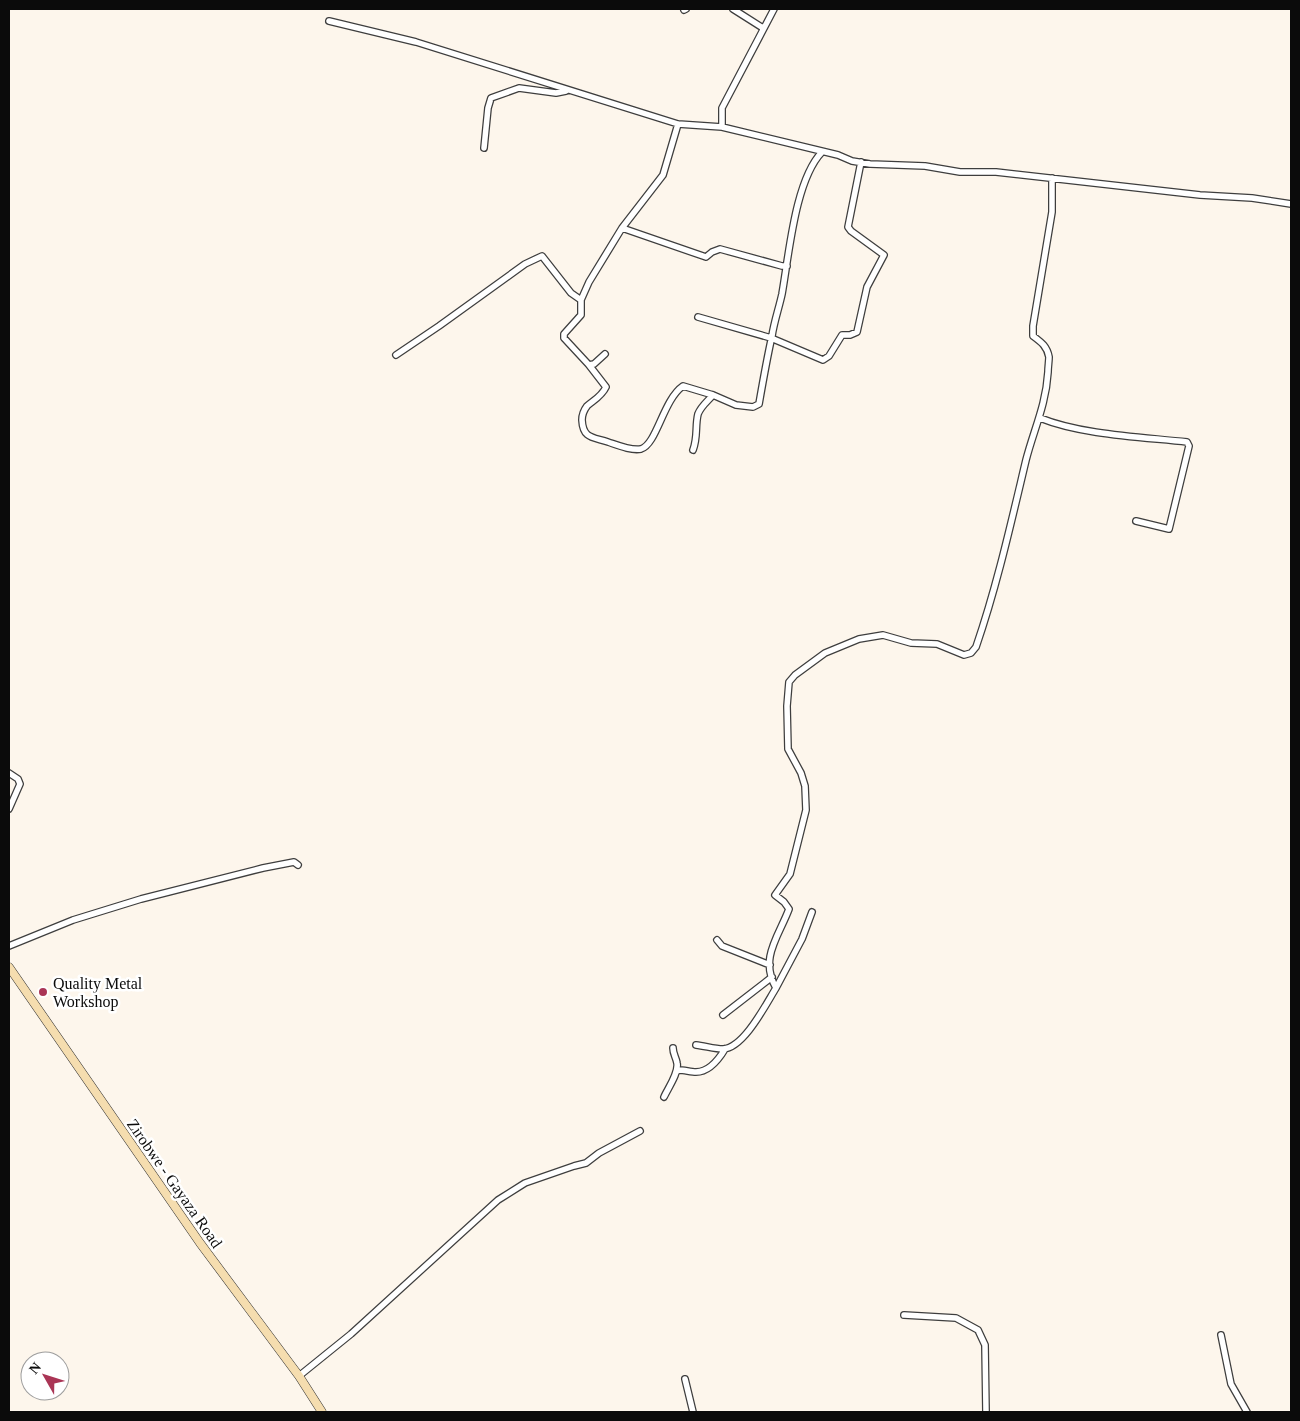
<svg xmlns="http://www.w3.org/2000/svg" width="1300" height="1421" viewBox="0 0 1300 1421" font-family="Georgia,serif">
<rect width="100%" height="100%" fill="#fdf6ec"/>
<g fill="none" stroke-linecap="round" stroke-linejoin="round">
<defs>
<path id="street" d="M 733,9 L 763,28
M 684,10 L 686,9
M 329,21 L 416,42 L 678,124 L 722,127 L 838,155 L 852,161 L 870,164 L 925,166 L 960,172 L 996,172 L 1200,195 L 1252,198 L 1291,204
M 722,127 L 722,108 L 774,9
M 484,148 L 488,108 L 491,98 L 519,88 L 556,93 L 566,91
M 622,228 L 706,257 L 712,252 L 720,249 L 782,266 L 787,266
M 698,317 L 771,338 L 823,360 L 829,356 L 842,335 L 850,335 L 857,332 L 867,287 L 884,255 L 851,231 L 848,227 L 861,162
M 605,354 L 594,364 L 589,365 L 564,338 L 564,334 L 581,315 L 581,300 L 589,282 L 622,228 L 663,175 L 678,124
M 396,355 L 439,326 L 525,264 L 542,256 L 571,293 L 581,300
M 589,365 L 606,387 C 602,396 594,400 587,406 C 584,410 582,416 582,420 C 583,439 593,437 608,442 C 617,445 631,451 641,449 C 657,444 663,400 683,386 L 713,395 L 736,405 L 753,407 L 759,404 C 763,381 767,358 772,336 C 774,322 779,308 782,294 C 789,255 795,180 822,152
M 1040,418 C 1082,435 1142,437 1187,442 L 1189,446 L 1169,529 L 1136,521
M 693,450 C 698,437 695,426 698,414 C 701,406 708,401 713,395
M 9,773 L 18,779 L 20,784 L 9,809
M 812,912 L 802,939 L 776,988 C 759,958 779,936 789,909 L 784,902 L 775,895 L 790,874 L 806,810 L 805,786 L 801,773 L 788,749 L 787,706 L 789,682 L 795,675 L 825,653 L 859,639 L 883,635 L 911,643 L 937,644 L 964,655 L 971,653 L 976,647 C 997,586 1011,523 1026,460 C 1034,429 1046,405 1048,372 C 1048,367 1049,361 1049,357 C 1047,346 1041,342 1033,336 L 1033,326 L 1052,212 L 1052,178
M 717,940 L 722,946 L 770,965
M 9,946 L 73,920 L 141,899 L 263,868 L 294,862 L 298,865
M 723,1015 L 772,977
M 696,1045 C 705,1046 715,1049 723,1049 C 744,1048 766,1004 776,988
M 676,1072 L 679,1070 C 684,1070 691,1072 696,1072 C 709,1072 719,1059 725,1049
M 664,1097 C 668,1088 679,1073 677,1063 C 676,1057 673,1054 673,1048
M 904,1315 L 956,1318 L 978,1330 L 985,1345 L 986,1412
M 1221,1335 L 1231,1384 L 1247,1412
M 299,1376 L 351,1334 L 498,1200 L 525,1183 L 574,1166 L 586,1163 L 599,1153 L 640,1131
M 685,1379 L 693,1412"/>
<path id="secondary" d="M 9,967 L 200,1243 L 299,1376 L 322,1412"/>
</defs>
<use href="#street" stroke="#3e3e3e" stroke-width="8"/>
<use href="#secondary" stroke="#2d2d2d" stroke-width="9"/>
<use href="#street" stroke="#fff" stroke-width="5.5"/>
<use href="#secondary" stroke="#f5ddaf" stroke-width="8"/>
</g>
<circle fill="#aa3555" stroke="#fff" stroke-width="2" cx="43" cy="992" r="5"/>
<g text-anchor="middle" stroke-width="5" stroke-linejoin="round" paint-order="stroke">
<g font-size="16" fill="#0b0b0b" stroke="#fff" text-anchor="start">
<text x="53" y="989">Quality Metal<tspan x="53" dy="18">Workshop</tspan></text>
</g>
<g font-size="16" fill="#0b0b0b" stroke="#fff">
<text transform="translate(175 1183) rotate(55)" y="6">Zirobwe - Gayaza Road</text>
</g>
</g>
<rect width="1300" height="1421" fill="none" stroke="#0b0b0b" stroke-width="20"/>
<g transform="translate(45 1376) rotate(309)"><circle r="24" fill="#ffffff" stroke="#9d9d9d"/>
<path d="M0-4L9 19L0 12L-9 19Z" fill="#aa3555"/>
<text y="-8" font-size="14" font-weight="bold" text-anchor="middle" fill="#0b0b0b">N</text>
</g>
</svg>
